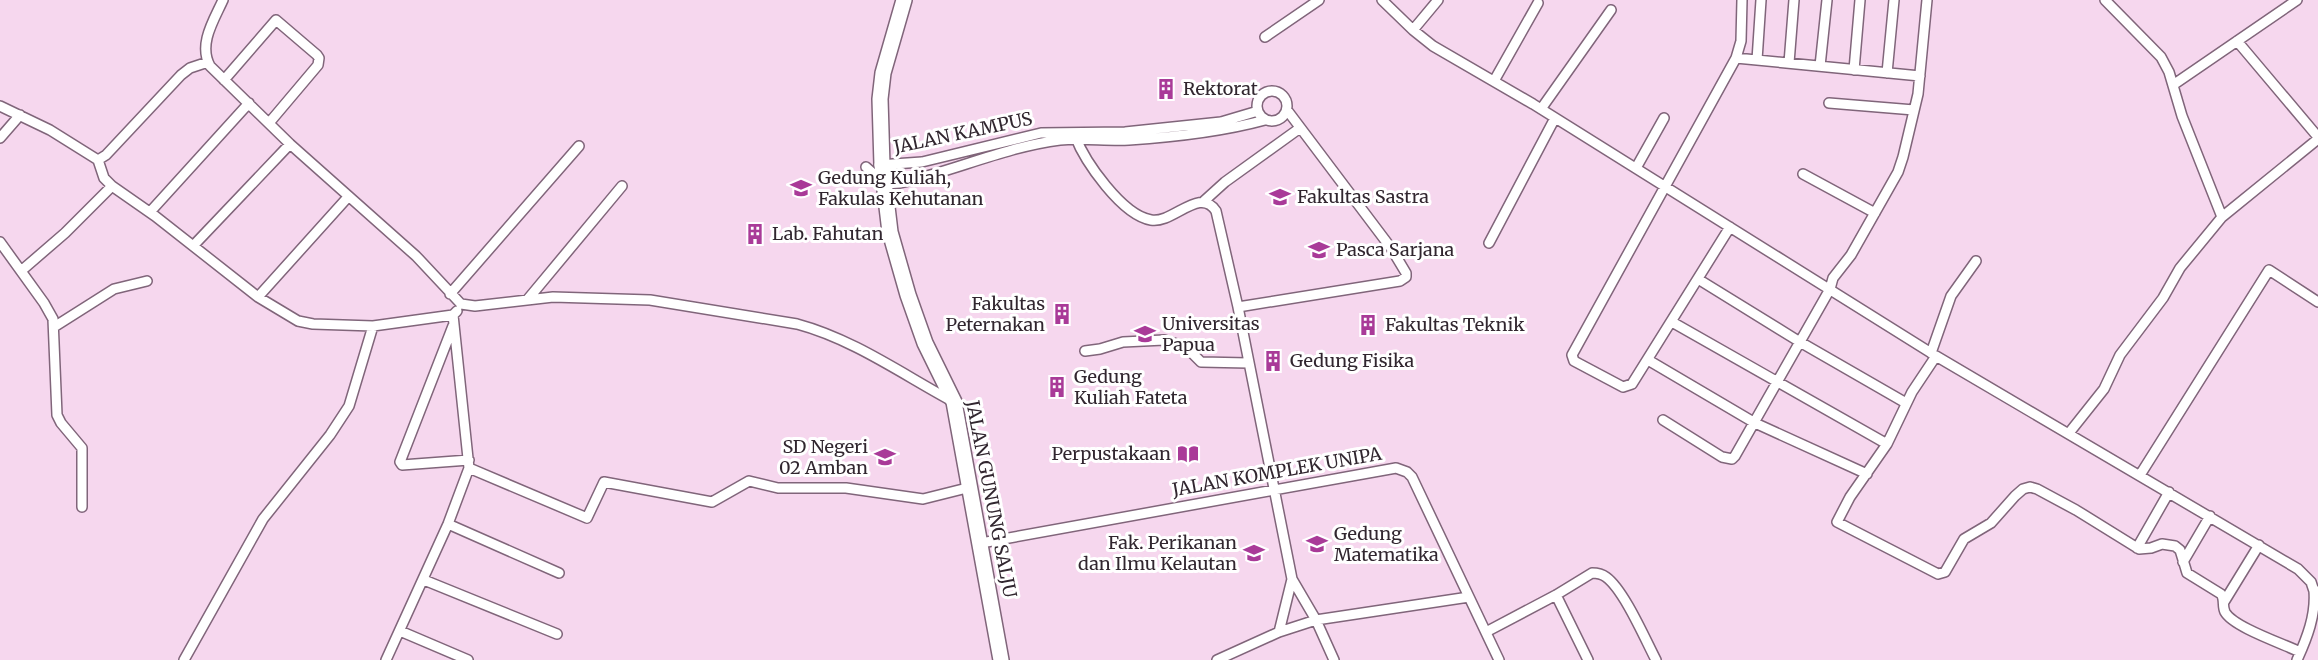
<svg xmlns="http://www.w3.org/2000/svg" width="2318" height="660" viewBox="0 0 2318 660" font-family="Merriweather,serif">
<rect width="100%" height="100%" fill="#f6d7ee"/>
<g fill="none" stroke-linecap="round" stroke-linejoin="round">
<defs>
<path id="street" d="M 223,0 C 214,20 198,44 210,66 L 290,144 L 416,256 L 461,304 L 475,306 L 553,297 L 650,300 L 797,324 C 853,339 902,374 952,401
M 1382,0 L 1413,30 L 1433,46 L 1533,104 L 1936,356 L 2298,569 L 2311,582 L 2314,591
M 1413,30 L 1438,0
M 1265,37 L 1319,0
M 2237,41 L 2318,137
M 1736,58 L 1920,76
M 1757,60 L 1761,0
M 1789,63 L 1794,0
M 1820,66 L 1827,0
M 1854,70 L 1860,0
M 1887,73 L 1894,0
M 224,80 L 276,20 L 317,55 L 319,58 L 318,65 L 269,123
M 1494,81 L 1538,3
M 2173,85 L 2297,0
M1257 106a15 15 0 1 1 30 0a15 15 0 1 1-30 0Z
M 1829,103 L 1914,110
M 0,106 L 50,130 L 98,160 L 106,155 L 181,75 L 190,68 L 208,62
M 1541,109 L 1611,10
M 1287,110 L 1391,248 L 1406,273 L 1406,277 L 1400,281 L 1238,307 L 1292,579 L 1316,620 L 1334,660
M 1075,136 C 1085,162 1122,215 1151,220 C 1173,224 1200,186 1216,211 L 1238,307
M 0,138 L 20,115
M 98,160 L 104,178 L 112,186 L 155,216 L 258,297 L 298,321 L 313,324 L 373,326 L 453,315
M 879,165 L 922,162 L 1041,133 L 1125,132 L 1221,122 L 1258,111
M 866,167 L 885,184 L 900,183 C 954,171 1005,147 1060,140 C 1082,138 1106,141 1129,140 C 1175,137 1221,132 1265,120
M 1636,168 L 1664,118
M 1803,174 L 1875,213
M 1204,201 L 1225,182 L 1300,128
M 150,212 L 249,103
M 2222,217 L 2318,139
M 1730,227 L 1632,384 L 1623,387 L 1574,361 L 1572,355 L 1736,58 L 1741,41 L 1742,0
M 0,242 L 44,303 L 53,319 L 57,415 L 61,423 L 82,448 L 82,507
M 1489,243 L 1555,118
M 193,246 L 290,144
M 21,271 L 65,233 L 112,186
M 1698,279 L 1800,342 L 1906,403
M 450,294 L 579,146
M 258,297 L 348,197
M 528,299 L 622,186
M 1672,322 L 1887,444
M 453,326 L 400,462 L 402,465 L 469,460
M 54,327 L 114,289 L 147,281
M 1085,351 L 1100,349 L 1123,342 L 1164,340 L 1186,347 L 1201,362 L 1248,363
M 1931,353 L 1951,296 L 1976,261
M 1936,356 L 1912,392 L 1887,444 L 1850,497 L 1837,522 L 1938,574 L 1945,572 L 1964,539 L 1991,523 L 2015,496 L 2023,489 L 2030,487 L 2037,489 L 2076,510 L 2139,549 L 2151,548 L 2162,544 L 2175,546 L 2180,550 L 2187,573 L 2221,594 C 2225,599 2222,606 2225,612 C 2233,627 2284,644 2300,652
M 1648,360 L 1755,423 L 1867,474
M 1663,420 L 1722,457 L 1732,459 L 1735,456 L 1830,289 L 1833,278 L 1851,255 L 1898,172 L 1903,157 L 1918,94 L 1927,0
M 2069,433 L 2104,389 L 2120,355 L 2163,298 L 2180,268 L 2222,217 L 2182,116 L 2169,72 L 2161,57 L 2105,0
M 469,468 L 587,518 L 604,482 L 712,502 L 749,481 L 778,488 L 846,488 L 923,499 L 971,487
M 2140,475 L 2269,270 L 2318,302
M 448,524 L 559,573
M 981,543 L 1396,468 L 1407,472 L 1412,477 L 1499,660
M 2137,548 L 2169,492
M 2183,562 L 2210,516
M 424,580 L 557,634
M 1556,595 L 1588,660
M 2224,602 L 2259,545
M 400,631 L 468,660
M 1279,632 L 1292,579
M 1486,632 L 1556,595 L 1592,573 C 1597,573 1602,574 1606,577 C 1624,590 1645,639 1656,660
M 184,660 L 263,519 L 330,435 L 349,406 L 373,326
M 386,660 L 448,524 L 469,468 L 453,315 L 457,311
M 1217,660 L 1279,632 L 1316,620 L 1469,597
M 2297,660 C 2307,638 2316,615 2314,591 L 2318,591"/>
<path id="primary" d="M 904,0 L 883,73 L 880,99 L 882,165 L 890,232 L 908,295 L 925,343 L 954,402 L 1001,660"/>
</defs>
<use href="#street" stroke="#80657a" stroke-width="12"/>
<use href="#primary" stroke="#80657a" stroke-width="18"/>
<use href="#street" stroke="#fff" stroke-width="9"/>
<use href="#primary" stroke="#fff" stroke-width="15"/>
</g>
<defs>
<symbol id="building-bare" viewBox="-9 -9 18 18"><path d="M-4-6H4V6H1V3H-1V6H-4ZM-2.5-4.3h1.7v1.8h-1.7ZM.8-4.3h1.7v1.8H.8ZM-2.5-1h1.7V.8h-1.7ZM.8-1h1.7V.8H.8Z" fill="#a93a98" stroke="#fff" stroke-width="2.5" paint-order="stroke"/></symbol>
<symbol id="university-bare" viewBox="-9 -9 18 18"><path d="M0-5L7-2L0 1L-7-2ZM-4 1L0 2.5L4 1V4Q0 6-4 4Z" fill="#a93a98" stroke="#fff" stroke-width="2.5" paint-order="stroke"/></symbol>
<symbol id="library-bare" viewBox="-9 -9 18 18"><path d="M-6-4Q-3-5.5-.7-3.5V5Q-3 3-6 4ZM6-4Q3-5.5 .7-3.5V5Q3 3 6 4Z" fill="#a93a98" stroke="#fff" stroke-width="2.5" paint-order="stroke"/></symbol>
<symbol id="school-bare" viewBox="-9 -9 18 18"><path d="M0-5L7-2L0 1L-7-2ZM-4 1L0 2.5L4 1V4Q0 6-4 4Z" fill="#a93a98" stroke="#fff" stroke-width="2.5" paint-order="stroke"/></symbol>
</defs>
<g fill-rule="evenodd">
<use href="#building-bare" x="1151" y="74" width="30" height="30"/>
<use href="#university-bare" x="786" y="173" width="30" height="30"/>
<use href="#university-bare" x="1265" y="182" width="30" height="30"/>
<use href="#building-bare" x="740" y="219" width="30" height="30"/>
<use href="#university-bare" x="1304" y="235" width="30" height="30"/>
<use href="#building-bare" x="1047" y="299" width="30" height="30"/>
<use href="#building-bare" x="1353" y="310" width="30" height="30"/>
<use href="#university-bare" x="1130" y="319" width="30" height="30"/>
<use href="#building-bare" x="1258" y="346" width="30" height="30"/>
<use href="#building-bare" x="1042" y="372" width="30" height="30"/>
<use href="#library-bare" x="1173" y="439" width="30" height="30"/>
<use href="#school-bare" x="870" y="442" width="30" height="30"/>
<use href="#university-bare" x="1302" y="529" width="30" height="30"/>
<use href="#university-bare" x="1239" y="538" width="30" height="30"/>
</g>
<g text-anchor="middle" stroke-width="6" stroke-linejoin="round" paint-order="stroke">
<g font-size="18" fill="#31262f" stroke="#fff" text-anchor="start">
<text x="1183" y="95">Rektorat</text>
<text x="818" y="184">Gedung Kuliah,<tspan x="818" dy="21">Fakulas Kehutanan</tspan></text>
<text x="1297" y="203">Fakultas Sastra</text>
<text x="772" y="240">Lab. Fahutan</text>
<text x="1336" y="256">Pasca Sarjana</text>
<text x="1045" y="310" text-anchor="end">Fakultas<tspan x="1045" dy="21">Peternakan</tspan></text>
<text x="1162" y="330">Universitas<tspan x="1162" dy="21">Papua</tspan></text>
<text x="1385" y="331">Fakultas Teknik</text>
<text x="1290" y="367">Gedung Fisika</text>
<text x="1074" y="383">Gedung<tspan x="1074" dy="21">Kuliah Fateta</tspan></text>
<text x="868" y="453" text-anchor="end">SD Negeri<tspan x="868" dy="21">02 Amban</tspan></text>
<text x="1171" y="460" text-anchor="end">Perpustakaan</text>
<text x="1334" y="540">Gedung<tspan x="1334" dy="21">Matematika</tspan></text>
<text x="1237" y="549" text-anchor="end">Fak. Perikanan<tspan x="1237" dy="21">dan Ilmu Kelautan</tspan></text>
</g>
<g font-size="18" fill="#31262f" stroke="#fff">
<text transform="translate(963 133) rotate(-12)" y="6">JALAN KAMPUS</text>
<text transform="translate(1277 472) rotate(-10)" y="6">JALAN KOMPLEK UNIPA</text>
<text transform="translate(991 499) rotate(79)" y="6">JALAN GUNUNG SALJU</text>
</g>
</g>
</svg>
